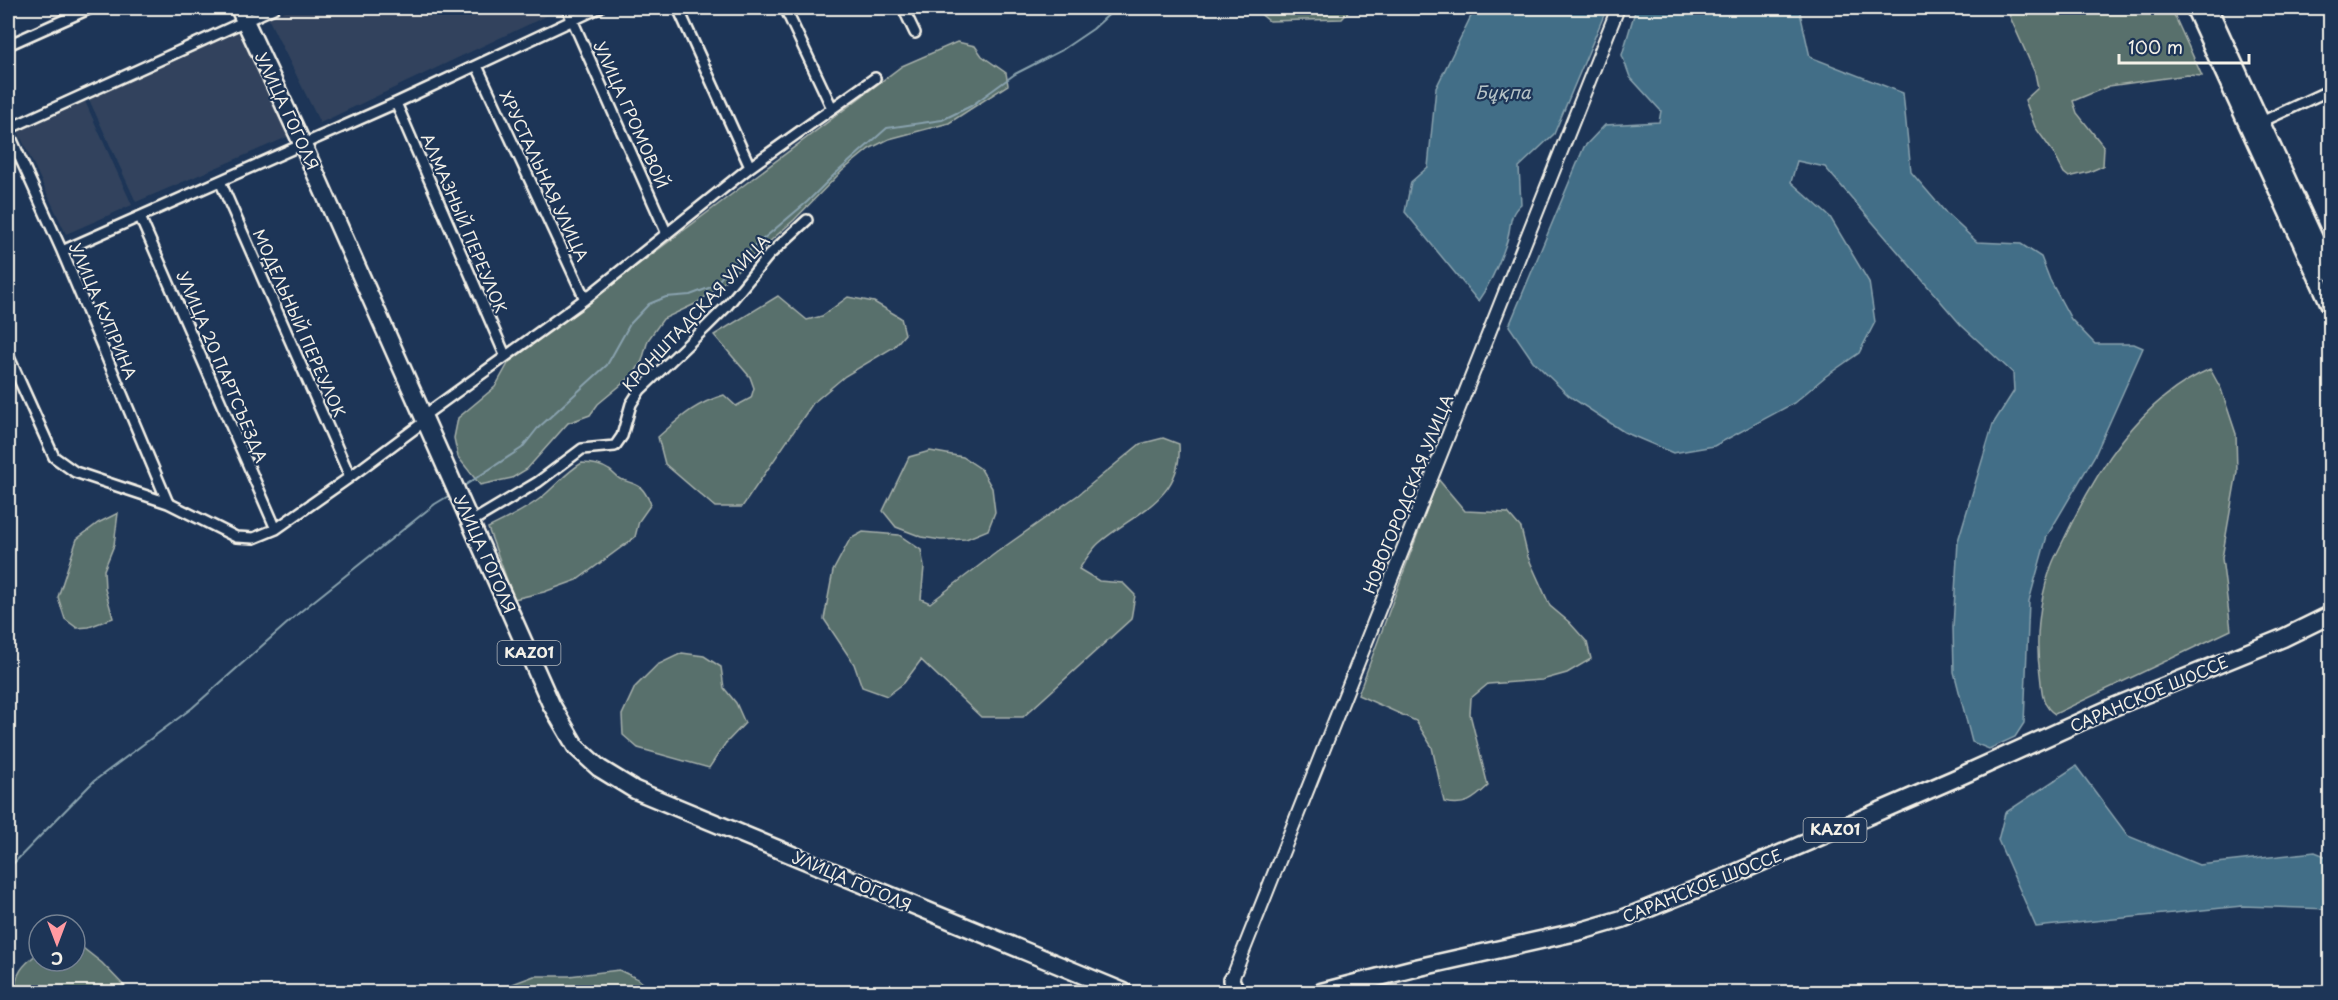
<svg xmlns="http://www.w3.org/2000/svg" width="2338" height="1000" viewBox="0 0 2338 1000" font-family="'Playpen Sans',sans-serif">
<rect width="100%" height="100%" fill="#1d3557"/>
<filter id="ink" filterUnits="userSpaceOnUse"><feTurbulence type="fractalNoise" baseFrequency=".0167" numOctaves="2"/><feDisplacementMap in="SourceGraphic" scale="12" xChannelSelector="R" yChannelSelector="G"/><feConvolveMatrix kernelMatrix="1 2 1 2 8 2 1 2 1" color-interpolation-filters="sRGB"/></filter>
<g filter="url(#ink)">
<path fill="#31435d" d="M 292,8 L 558,8 L 559,10 L 320,123 L 268,18 Z
M 241,30 L 292,135 L 136,202 L 87,95 Z
M 83,97 L 132,205 L 66,234 L 16,127 Z
M 1569,986 L 1571,992 L 1520,992 Z"/>
<path fill="#586f6c" stroke="#a6b0aa" stroke-width="1.5" d="M 1258,8 L 1352,8 L 1342,19 L 1269,21 L 1258,12 Z
M 2006,8 L 2171,8 L 2202,76 L 2187,75 L 2109,86 L 2073,101 L 2077,113 L 2104,147 L 2103,166 L 2089,172 L 2069,177 L 2064,173 L 2053,152 L 2035,127 L 2025,100 L 2038,88 L 2035,73 Z
M 957,42 L 975,46 L 982,56 L 1006,73 L 1008,85 L 949,123 L 889,139 L 869,149 L 842,171 L 794,220 L 715,290 L 695,304 L 663,319 L 648,340 L 642,361 L 634,374 L 598,404 L 590,415 L 568,423 L 527,469 L 512,478 L 480,485 L 458,457 L 454,438 L 458,418 L 495,387 L 509,362 L 902,66 Z
M 778,296 L 807,320 L 822,316 L 848,297 L 874,302 L 901,318 L 905,334 L 894,347 L 845,376 L 813,403 L 742,507 L 715,507 L 665,464 L 658,437 C 681,417 694,404 724,395 L 736,406 L 751,398 L 754,388 L 750,377 L 714,335 Z
M 2210,369 L 2221,389 L 2236,434 L 2237,472 L 2222,558 L 2231,630 L 2055,714 C 2041,706 2042,689 2040,674 C 2035,641 2039,602 2050,570 C 2053,559 2060,548 2065,537 C 2096,471 2140,399 2210,369 Z
M 1163,438 L 1179,444 C 1183,499 1134,513 1099,543 C 1091,550 1085,561 1079,569 L 1099,581 L 1123,583 L 1135,595 L 1131,619 L 1023,717 L 981,717 L 921,660 L 904,683 L 887,696 L 862,687 L 854,664 L 824,619 L 833,571 L 850,539 L 863,532 L 899,535 L 921,550 L 924,567 L 921,599 L 930,603 L 997,552 L 1078,495 L 1140,444 Z
M 930,451 L 963,457 L 981,469 L 992,488 L 995,512 L 988,530 L 966,539 L 941,540 L 922,537 L 896,527 L 883,511 L 909,457 Z
M 582,463 C 592,463 600,464 609,470 C 613,472 616,477 620,479 C 639,486 641,483 651,504 L 639,521 L 635,537 L 577,580 L 544,592 L 514,599 L 488,528 C 506,519 526,510 542,497 C 556,486 566,472 582,463 Z
M 1438,479 L 1465,511 L 1508,513 L 1521,528 L 1528,557 L 1550,606 L 1569,622 L 1587,642 L 1591,659 L 1567,673 L 1542,680 L 1488,684 L 1471,698 L 1470,714 L 1488,786 C 1473,800 1465,807 1444,802 L 1432,747 L 1416,721 L 1358,695 Z
M 118,513 L 114,545 L 104,570 L 105,589 L 113,618 L 89,627 L 77,628 L 65,619 L 58,597 L 77,539 L 98,523 Z
M 682,653 L 704,656 L 721,667 L 724,688 L 736,703 L 745,723 L 725,744 L 709,768 L 638,748 L 623,735 L 622,715 L 635,687 L 657,665 Z
M 75,945 L 79,945 L 102,963 L 130,992 L 15,992 C 15,973 23,965 38,953 L 39,961 L 75,961 Z
M 619,970 L 638,979 L 653,992 L 491,992 L 534,976 L 569,976 Z"/>
<path fill="#426e87" stroke="#89a2ae" stroke-width="1.5" d="M 1475,8 L 1607,8 L 1554,134 L 1519,167 L 1521,204 C 1507,216 1512,228 1506,244 C 1499,264 1491,283 1478,301 L 1405,212 L 1411,182 L 1428,167 L 1436,88 Z
M 1636,8 L 1799,8 L 1810,57 L 1903,93 L 1911,172 L 1946,213 L 1977,242 L 2021,244 L 2041,257 L 2050,280 L 2071,319 L 2095,344 L 2134,344 L 2143,348 L 2095,455 L 2047,536 L 2029,601 L 2024,723 L 2015,737 L 1989,749 L 1972,742 L 1954,672 L 1953,627 L 1958,541 L 1993,424 L 2014,391 L 2013,373 L 1961,325 L 1825,167 L 1797,161 L 1791,182 L 1830,217 L 1869,282 L 1875,322 L 1859,353 L 1826,376 L 1794,403 L 1714,446 L 1673,453 L 1624,432 L 1569,396 L 1533,361 L 1509,326 L 1584,147 L 1605,125 L 1659,122 L 1661,111 L 1630,77 L 1622,55 Z
M 2076,766 L 2128,836 L 2199,865 L 2315,852 L 2330,858 L 2330,909 L 2242,906 L 2036,927 L 1998,840 L 2005,813 Z"/>
<g fill="none" stroke-linecap="round" stroke-linejoin="round">
<path stroke="#89a2ae" stroke-width="2" d="M 464,486 L 522,448 L 537,429 L 607,365 L 630,324 L 649,304 L 666,297 L 690,295 L 714,286 L 730,267 L 807,202 L 834,175 L 887,128 L 942,120 L 971,106 L 1015,74 L 1062,50 L 1093,29 L 1116,8
M 8,869 L 94,781 L 192,708 L 300,612 L 435,504 L 450,495"/>
<defs>
<path id="minor" d="M 567,8 L 667,234
M 678,8 L 750,167
M 785,8 L 832,108
M 903,8 L 915,33
M 8,45 L 91,8
M 477,66 L 585,299
M 396,103 L 505,355
M 2259,123 L 2330,90
M 8,129 L 274,8
M 8,131 L 62,251 L 168,503
M 220,181 L 350,477
M 140,217 L 276,529
M 62,251 L 396,103 L 599,8
M 8,355 L 54,457 L 75,472 L 168,503 L 236,537 L 254,538 L 276,529 L 350,477 L 425,421
M 422,417 L 585,299 L 750,167 L 875,78
M 471,522 L 538,482 L 582,449 L 615,446 L 622,436 L 631,404 L 640,390 L 705,328 L 727,306 L 769,255 L 807,220"/>
<path id="tertiary" d="M 1227,992 L 1618,8"/>
<path id="primary" d="M 2194,8 L 2330,306
M 2209,8 L 2330,272
M 1231,980 L 1237,992"/>
<path id="trunk" d="M 239,8 L 302,143 L 551,704 L 576,747 L 599,768 L 635,790 L 1124,992
M 1321,992 L 1411,969 L 1581,931 L 1622,919 L 1729,876 L 1954,779 L 2111,708 L 2283,638 L 2330,615"/>
</defs>
<use href="#minor" stroke="#f4f1e8" stroke-width="14"/>
<use href="#tertiary" stroke="#f4f1e8" stroke-width="16"/>
<use href="#primary" stroke="#f4f1e8" stroke-width="20"/>
<use href="#trunk" stroke="#f4f1e8" stroke-width="21"/>
<use href="#minor" stroke="#1d3557" stroke-width="9"/>
<use href="#tertiary" stroke="#1d3557" stroke-width="12"/>
<use href="#primary" stroke="#1d3557" stroke-width="15"/>
<use href="#trunk" stroke="#1d3557" stroke-width="16"/>
</g>
</g>
<g text-anchor="middle" stroke-width="4.5" stroke-linejoin="round" paint-order="stroke">
<g fill="#1d3557" stroke="#b4b9bc" stroke-width="1.5">
<rect x="497.5" y="641" width="63" height="24" rx="4.5"/>
<rect x="1803.5" y="818" width="63" height="24" rx="4.5"/>
</g>
<g font-size="15" font-weight="bold" fill="#f4f1e8">
<text x="529" y="658">KАZ01</text>
<text x="1835" y="835">KAZ01</text>
</g>
<g font-size="16" fill="#f4f1e8" stroke="#1d3557">
<text transform="translate(287 111) rotate(65)" y="6">УЛИЦА ГОГОЛЯ</text>
<text transform="translate(631 115) rotate(66)" y="6">УЛИЦА ГРОМОВОЙ</text>
<text transform="translate(544 176) rotate(65)" y="6">ХРУСТАЛЬНАЯ УЛИЦА</text>
<text transform="translate(464 223) rotate(67)" y="6">АЛМАЗНЫЙ ПЕРЕУЛОК</text>
<text transform="translate(103 311) rotate(67)" y="6">УЛИЦА КУПРИНА</text>
<text transform="translate(696 313) rotate(-47)" y="6">КРОНШТАДСКАЯ УЛИЦА</text>
<text transform="translate(299 323) rotate(66)" y="6">МОДЕЛЬНЫЙ ПЕРЕУЛОК</text>
<text transform="translate(222 367) rotate(67)" y="6">УЛИЦА 20 ПАРТСЪЕЗДА</text>
<text transform="translate(1408 494) rotate(-68)" y="6">НОВОГОРОДСКАЯ УЛИЦА</text>
<text transform="translate(485 554) rotate(66)" y="6">УЛИЦА ГОГОЛЯ</text>
<text transform="translate(2149 694) rotate(-23)" y="6">САРАНСКОЕ ШОССЕ</text>
<text transform="translate(852 881) rotate(23)" y="6">УЛИЦА ГОГОЛЯ</text>
<text transform="translate(1702 886) rotate(-22)" y="6">САРАНСКОЕ ШОССЕ</text>
</g>
<g font-size="18" font-style="italic" fill="#b6c3c6" stroke="#1d3557">
<text x="1503" y="99">Бұқпа</text>
</g>
</g>
<rect width="2338" height="1000" fill="none" stroke="#1d3557" stroke-width="30"/>
<rect x="15" y="15" width="2308" height="970" fill="none" stroke="#f4f1e8" stroke-width="2" filter="url(#ink)"/>
<g transform="translate(57 943) rotate(180)"><circle r="28" fill="#1d3557" stroke="#738091" stroke-width="1.5"/>
<path d="M0-4.5L10 22L0 15L-10 22Z" fill="#ff9aa2"/>
<text y="-9" font-size="16" font-weight="bold" text-anchor="middle" fill="#f4f1e8">С</text>
</g>
<path d="M2119 54v9h130v-9" fill="none" stroke="#f4f1e8" stroke-width="3"/>
<text x="2128" y="54" font-size="18" fill="#f4f1e8" stroke="#1d3557" stroke-width="4.5" paint-order="stroke">100 m</text>
</svg>
